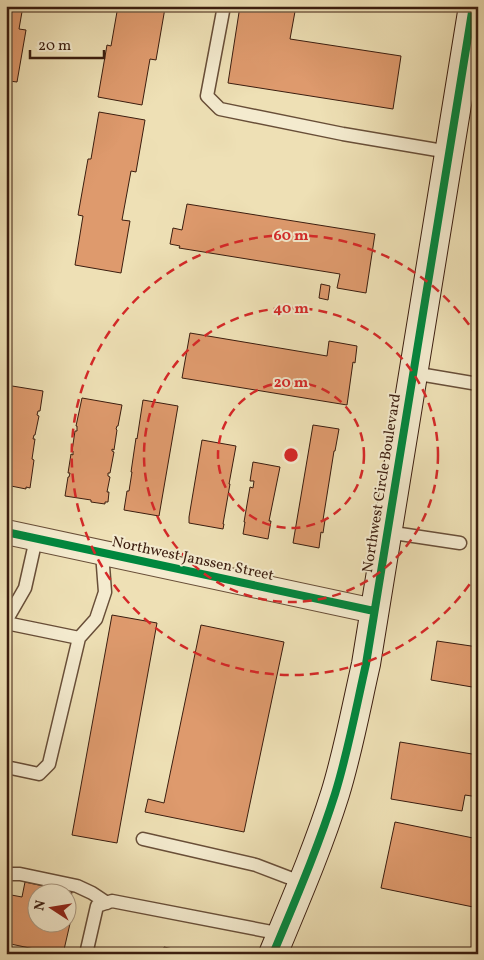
<svg xmlns="http://www.w3.org/2000/svg" width="484" height="960" viewBox="0 0 484 960" font-family="Vollkorn,serif">
<rect width="100%" height="100%" fill="#eee0b5"/>
<filter id="stains"><feTurbulence type="fractalNoise" baseFrequency=".004" numOctaves="4"/><feColorMatrix values="0 0 0 0 .2 0 0 0 0 .09 0 0 0 0 .02 0 0 0 .5 -.17"/></filter>
<radialGradient id="worn" r=".72"><stop offset=".6" stop-color="#630" stop-opacity="0"/><stop offset="1" stop-color="#630" stop-opacity=".3"/></radialGradient>
<path fill="#de9a6d" stroke="#3b1d0f" fill-rule="evenodd" d="M 6,6 L 23,6 L 19,29 L 26,30 L 17,82 L 9,81 L 6,99 Z
M 118,6 L 155,6 L 165,8 L 156,60 L 150,59 L 142,105 L 98,97 L 107,45 L 111,46 Z
M 240,6 L 296,6 L 290,39 L 401,56 L 393,109 L 228,83 Z
M 99,112 L 145,120 L 136,172 L 131,171 L 122,220 L 130,221 L 121,273 L 75,265 L 83,216 L 78,215 L 88,159 L 91,159 Z
M 187,204 L 375,234 L 366,293 L 337,288 L 340,274 L 179,248 L 180,246 L 170,244 L 173,228 L 182,230 Z
M 321,284 L 330,286 L 328,300 L 319,298 Z
M 190,333 L 327,356 L 329,341 L 357,346 L 355,363 L 353,362 L 347,405 L 182,378 Z
M 6,385 L 43,391 L 40,411 L 38,411 L 37,415 L 39,416 L 35,435 L 34,435 L 33,439 L 35,439 L 32,459 L 34,460 L 30,488 L 26,487 L 26,489 L 6,485 Z
M 82,398 L 122,405 L 118,426 L 117,426 L 116,429 L 117,430 L 114,450 L 112,449 L 112,451 L 114,452 L 110,473 L 108,473 L 108,476 L 110,477 L 107,492 L 109,492 L 108,502 L 105,502 L 105,504 L 91,502 L 91,500 L 65,496 L 68,477 L 69,477 L 70,473 L 68,473 L 71,454 L 73,455 L 73,451 L 72,451 L 75,431 L 77,431 L 77,426 L 76,426 Z
M 143,400 L 178,406 L 159,516 L 124,510 L 127,491 L 129,491 L 132,472 L 131,472 L 136,438 L 137,439 Z
M 313,425 L 339,429 L 335,451 L 334,451 L 323,520 L 325,520 L 323,533 L 321,532 L 319,548 L 293,543 Z
M 202,440 L 236,446 L 229,484 L 230,484 L 223,524 L 224,524 L 223,529 L 189,523 L 189,517 Z
M 253,462 L 280,467 L 269,521 L 271,521 L 268,539 L 243,534 L 245,522 L 244,522 L 250,487 L 253,488 L 254,481 L 250,481 Z
M 112,615 L 157,623 L 117,843 L 72,835 Z
M 201,625 L 284,642 L 244,832 L 145,812 L 148,799 L 164,803 Z
M 437,641 L 478,647 L 478,688 L 431,680 Z
M 400,742 L 478,755 L 478,797 L 465,795 L 462,811 L 391,799 Z
M 395,822 L 478,839 L 478,908 L 381,888 Z
M 25,882 L 72,892 L 68,914 L 72,915 L 63,954 L 58,954 L 6,943 L 6,894 L 22,897 ZM 38,892 L 68,892 L 68,922 L 38,922 Z
M 164,947 L 195,954 L 163,954 Z"/>
<g fill="none" stroke-linecap="round" stroke-linejoin="round">
<defs>
<path id="lane" d="M 224,6 L 207,96 L 220,109 L 343,134 L 449,152
M 413,373 L 478,384
M 387,532 L 460,543
M 6,621 L 25,588 L 36,539
M 6,623 L 79,638
M 6,767 L 39,774 L 49,764 L 79,638 L 96,619 L 105,592 L 102,553
M 143,839 L 256,865 L 303,883
M 6,874 L 20,874 L 77,886 L 92,893 L 107,903
M 86,954 L 97,906 L 112,901 L 282,934"/>
<path id="street" d="M 6,532 L 374,611"/>
<path id="secondary" d="M 273,954 C 295,901 318,848 335,794 C 348,752 356,708 366,664 L 473,6"/>
</defs>
<use href="#lane" stroke="#684e38" stroke-width="15"/>
<use href="#street" stroke="#684e38" stroke-width="26"/>
<use href="#secondary" stroke="#3b1d0f" stroke-width="30"/>
<use href="#lane" stroke="#f4ebcf" stroke-width="12"/>
<use href="#street" stroke="#f4ebcf" stroke-width="24"/>
<use href="#secondary" stroke="#f4ebcf" stroke-width="28"/>
<defs>
<path id="cycleway" d="M 6,532 L 374,611
M 273,954 C 295,901 318,848 335,794 C 348,752 356,708 366,664 L 473,6"/>
</defs>
<use href="#cycleway" stroke="#f4ebcf" stroke-width="11"/>
<use href="#cycleway" stroke="#00873e" stroke-width="8"/>
</g>
<g fill="none" stroke="#d62828" stroke-width="2.5" stroke-dasharray="9 6">
<circle cx="291" cy="455" r="73"/>
<circle cx="291" cy="455" r="147"/>
<path d="M478 572A220 220 0 1 1 478 338"/>
</g>
<g text-anchor="middle" stroke-width="4" stroke-linejoin="round" paint-order="stroke">
<g font-size="15" fill="#3b1d0f" stroke="#f4ebcf">
<text transform="translate(381 483) rotate(-81)" y="5">Northwest Circle Boulevard</text>
<text transform="translate(193 558) rotate(12)" y="5">Northwest Janssen Street</text>
</g>
</g>
<circle cx="291" cy="455" r="8" fill="#d62828" stroke="#f4ebcf" stroke-width="2.5"/>
<g font-size="15" text-anchor="middle" font-weight="bold" fill="#d62828" stroke="#f4ebcf" stroke-width="4" stroke-linejoin="round" paint-order="stroke">
<text x="291" y="240">60 m</text>
<text x="291" y="313">40 m</text>
<text x="291" y="387">20 m</text>
</g>
<rect width="484" height="960" fill="none" stroke="#eee0b5" stroke-width="25"/>
<rect x="8" y="8" width="469" height="945" fill="none" stroke="#3b1d0f" stroke-width="2.5"/>
<rect x="12" y="12" width="459" height="935" fill="none" stroke="#3b1d0f"/>
<g transform="translate(52 908) rotate(282)"><circle r="24" fill="#f4ebcf" stroke="#aa9982"/>
<path d="M0-4L9 19L0 12L-9 19Z" fill="#8f2418"/>
<text y="-8" font-size="14" font-weight="bold" text-anchor="middle" fill="#3b1d0f">N</text>
</g>
<path d="M30 50v8h74v-8" fill="none" stroke="#3b1d0f" stroke-width="2.5"/>
<text x="38" y="50" font-size="15" fill="#3b1d0f" stroke="#f4ebcf" stroke-width="4" paint-order="stroke">20 m</text>
<rect width="100%" height="100%" filter="url(#stains)"/>
<rect width="100%" height="100%" fill="url(#worn)"/>
</svg>
